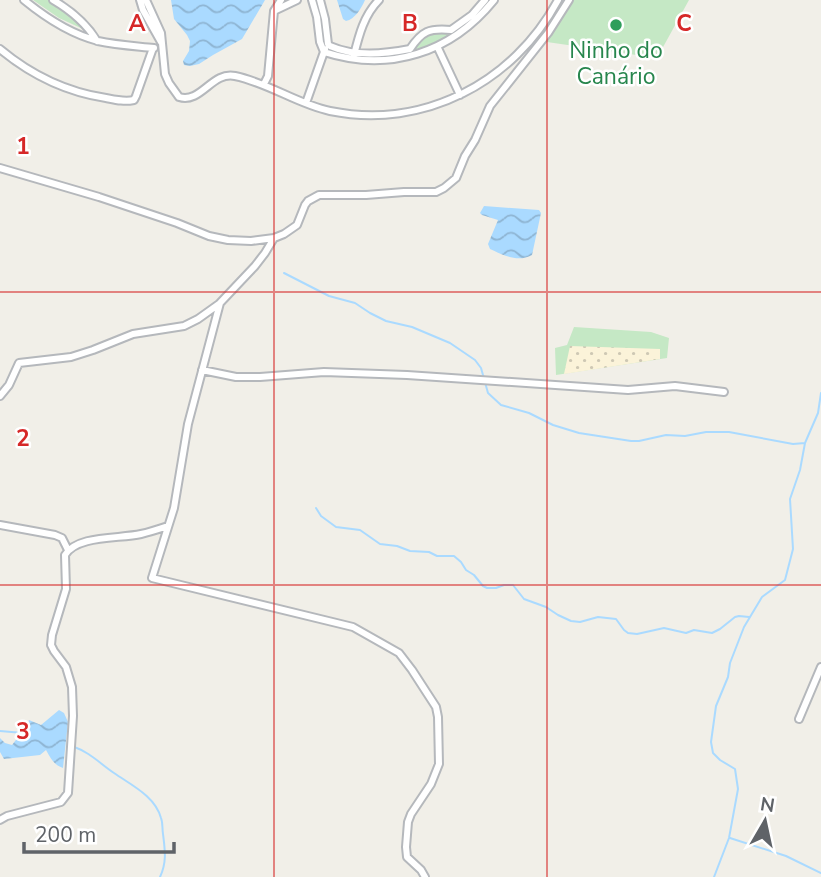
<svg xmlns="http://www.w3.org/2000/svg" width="821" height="877" viewBox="0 0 821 877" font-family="'Nunito Sans',sans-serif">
<defs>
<pattern id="sand-dots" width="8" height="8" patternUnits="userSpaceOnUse" patternTransform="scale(1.75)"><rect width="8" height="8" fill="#fbf3d9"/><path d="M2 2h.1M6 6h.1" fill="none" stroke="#cec8b4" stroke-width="1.8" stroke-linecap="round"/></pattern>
<pattern id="water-waves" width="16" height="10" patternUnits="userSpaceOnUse" patternTransform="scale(1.75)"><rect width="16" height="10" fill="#aadaff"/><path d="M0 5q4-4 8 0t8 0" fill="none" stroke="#8eb4d2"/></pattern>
</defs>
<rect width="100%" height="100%" fill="#f1efe8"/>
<path fill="#c5e8c5" d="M 33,0 L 49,0 L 71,15 L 85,30 L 59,18 Z
M 573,0 L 689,0 L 657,58 L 547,42 Z
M 433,32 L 449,33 L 450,37 L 415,51 L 415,49 C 419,41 424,35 433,32 Z
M 574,327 L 651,332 L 669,338 L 667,358 L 556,375 L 555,348 L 567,345 Z"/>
<path fill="url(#sand-dots)" d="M 570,346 L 660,349 L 660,359 L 564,374 Z"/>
<path fill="url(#water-waves)" d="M 171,0 L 265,0 L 242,39 L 213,55 L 199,64 L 190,66 L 184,65 L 183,61 L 189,51 L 190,41 L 187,35 L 174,19 Z
M 337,0 L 365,0 C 361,9 355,19 346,21 L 343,19 Z
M 484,206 L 539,210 L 541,213 L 532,255 C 518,263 503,255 490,249 L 488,244 L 498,220 L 482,215 L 480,213 Z
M 59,710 L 64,713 L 68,722 L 63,768 C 54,765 51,759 46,750 L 40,755 L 4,759 L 0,752 L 0,738 L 5,743 L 12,745 L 19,736 L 25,732 L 29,720 L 41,725 Z"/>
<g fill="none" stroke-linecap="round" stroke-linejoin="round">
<path stroke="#aadaff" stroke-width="2" d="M 284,273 L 329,296 L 355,303 L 370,313 L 386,321 L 412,327 L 450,343 L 475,360 L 481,368 L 488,393 L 501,405 L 529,413 L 553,425 L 579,433 L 631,441 L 639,441 L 666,435 L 685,436 L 706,432 L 729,432 L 793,444 L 805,443
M 316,508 L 321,516 L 336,527 L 360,530 L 380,544 L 397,546 L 410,551 L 429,552 L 437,556 L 454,556 L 461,562 L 466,570 L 474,575 L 483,586 L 487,588 L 496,588 L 504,585 L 513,585 L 524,599 L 546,607 L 558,615 L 571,621 L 580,622 L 598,617 L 616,619 L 624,630 L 628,633 L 637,634 L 664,628 L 686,633 L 694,630 L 712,633 L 720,629 L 735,617 L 739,616 L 749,617
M 0,731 L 23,733
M 72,746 C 91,753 98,762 114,773 C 131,785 155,796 161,818 C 163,823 162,828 163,834 C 165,850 167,862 160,877
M 730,838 L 786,856 L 821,873
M 714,877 L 729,838 L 738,789 L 735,769 L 720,760 L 713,753 L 711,742 L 716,706 L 728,677 L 730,663 L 744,627 L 762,597 L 785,580 L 793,549 L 790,499 L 800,470 L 805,443 L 818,413 L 821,393"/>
<defs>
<path id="minor" d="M 24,0 C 46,18 70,34 98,41 C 116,45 135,46 154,48
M 53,0 C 70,10 86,23 97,41
M 140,0 L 143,10 L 161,42
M 146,0 L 161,33 L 165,74 L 169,83 L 179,97 C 201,104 212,71 235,76 C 269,83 297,104 330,111 C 424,130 514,82 558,0
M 312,0 L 317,17 L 320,42 L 324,52 C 389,73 451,53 494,0
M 320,0 L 325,19 L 328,44 L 330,46 C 355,57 384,54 410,49 C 422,31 429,28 451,30 L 472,15 L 485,0
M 276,10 L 297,0
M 437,46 L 460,95
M 0,49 C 30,74 67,92 106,98 C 116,100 124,102 134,100 L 136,96 L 153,48
M 354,55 C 359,35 364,15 379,0
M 264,84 L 268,76 L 274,11 L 281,0
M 306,103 L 325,49
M 0,168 L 99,197 L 177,223 L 209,236 L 228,240 L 251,241 L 274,238 L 284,234 L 297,225 L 305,205 L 308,201 L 319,195 L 366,195 L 404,192 L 436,192 L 444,188 L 456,178 L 465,156 L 475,140 L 490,106 L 548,33 L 569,0
M 274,238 L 265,253 L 255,266 L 220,303 L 188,424 L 174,508 L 152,578 L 353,627 L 399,653 L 412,670 L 436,707 L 438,717 L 439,764 L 431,784 L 411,814 L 408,822 L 406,847 L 407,857 L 421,870 L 425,877
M 202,370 L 236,377 L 260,377 L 324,372 L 407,375 L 628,390 L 675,386 L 724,392
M 0,396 L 9,385 L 19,363 L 71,357 L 93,350 L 133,334 L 184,326 L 198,319 L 219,304
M 0,525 L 55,535 L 62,538 L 68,550
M 799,719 L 821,667
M 0,820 L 7,816 L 61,802 L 68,793 L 73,716 L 72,687 L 66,667 L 54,651 L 51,645 L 52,635 L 66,589 L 65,555 C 77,535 119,539 141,534 C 150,532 159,529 168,526"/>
</defs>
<use href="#minor" stroke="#b5b8bc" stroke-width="10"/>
<use href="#minor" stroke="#fff" stroke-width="6"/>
</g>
<path fill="none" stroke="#d62828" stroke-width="2" stroke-opacity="0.55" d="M 274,0 L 274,877M 547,0 L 547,877M 0,292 L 821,292M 0,585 L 821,585"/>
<circle fill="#2e9e5b" stroke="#fff" stroke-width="2.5" cx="616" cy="25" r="7"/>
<g text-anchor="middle" stroke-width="5" stroke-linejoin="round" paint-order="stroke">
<g font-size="23" fill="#27864d" stroke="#fff">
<text x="616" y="58">Ninho do<tspan x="616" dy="26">Canário</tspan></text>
</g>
</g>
<g font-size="23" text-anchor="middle" font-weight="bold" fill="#d62828" stroke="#fff" stroke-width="5" stroke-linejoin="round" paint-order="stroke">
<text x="137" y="31">A</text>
<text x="410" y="31">B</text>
<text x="684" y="31">C</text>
<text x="23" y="154">1</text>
<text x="23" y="446">2</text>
<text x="23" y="739">3</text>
</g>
<g transform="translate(765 821) rotate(9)" stroke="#ffffff" stroke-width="5" paint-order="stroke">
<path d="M0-5L12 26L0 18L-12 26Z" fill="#5f6368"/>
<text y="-10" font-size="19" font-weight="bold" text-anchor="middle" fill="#5f6368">N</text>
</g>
<path d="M24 842v10h150v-10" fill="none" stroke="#5f6368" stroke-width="3.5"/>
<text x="35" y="842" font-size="21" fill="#5f6368" stroke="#ffffff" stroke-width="5" paint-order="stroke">200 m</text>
</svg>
